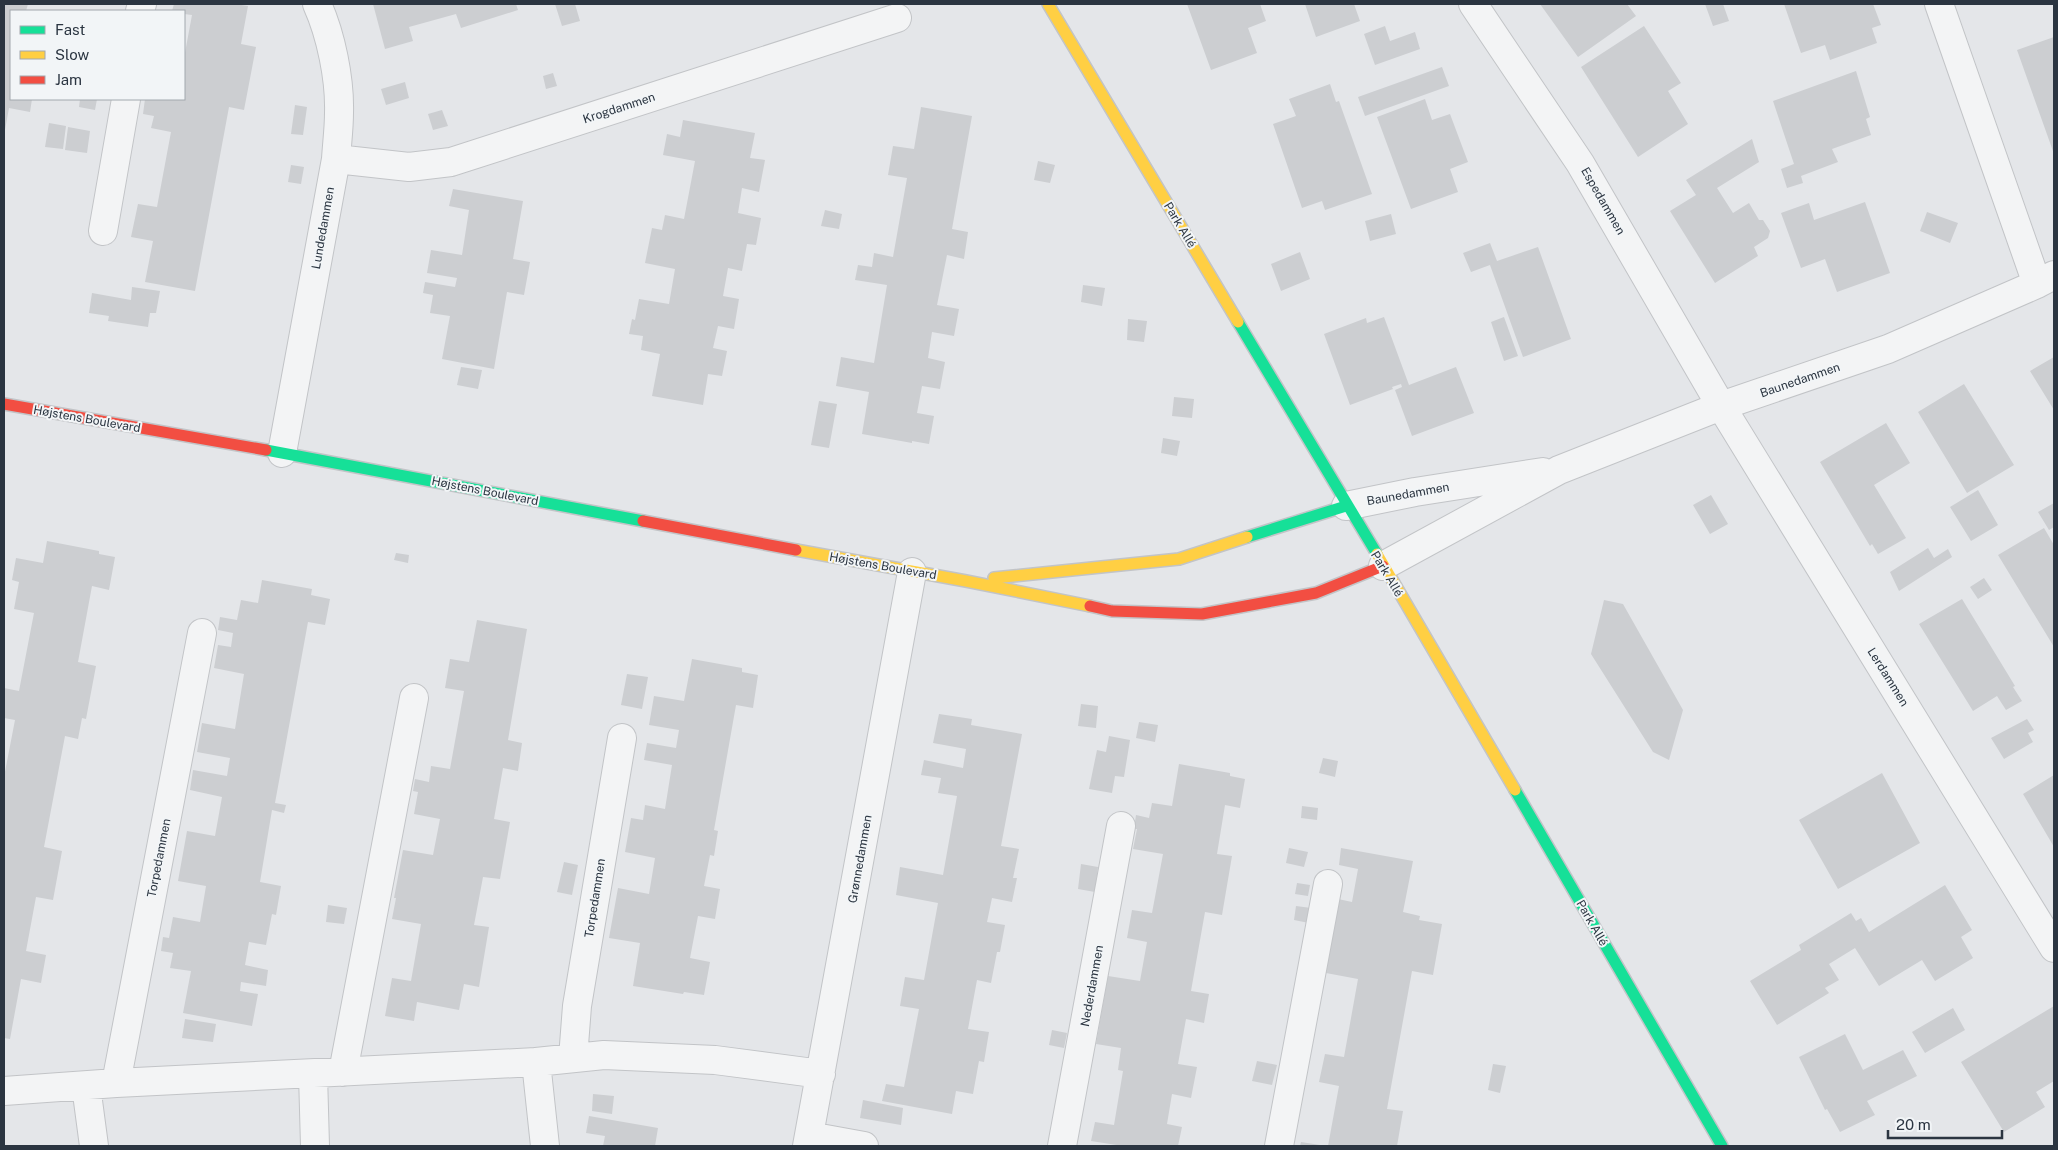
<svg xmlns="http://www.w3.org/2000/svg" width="2058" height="1150" viewBox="0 0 2058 1150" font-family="'Public Sans',sans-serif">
<rect width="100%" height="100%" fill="#e4e6e9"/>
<path fill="#ccced1" d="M 4,4 L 28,4 L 26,11 L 11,11 L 11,99 L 32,99 L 30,112 L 9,108 L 5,130 Z
M 174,4 L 235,4 L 248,6 L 241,44 L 256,47 L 244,110 L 229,107 L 195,291 L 145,282 L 153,241 L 131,237 L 138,204 L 157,207 L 171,132 L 151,128 L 154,116 L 143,114 L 145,99 L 184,99 L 184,58 L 192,15 L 184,14 L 184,11 L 172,11 Z
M 373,4 L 516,4 L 518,10 L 461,28 L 456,14 L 409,27 L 413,41 L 385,49 Z
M 555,4 L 575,4 L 580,21 L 562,26 Z
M 1187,4 L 1260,4 L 1266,21 L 1248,28 L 1257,53 L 1211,70 Z
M 1305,4 L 1354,4 L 1360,21 L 1316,37 Z
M 1540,4 L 1627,4 L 1636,16 L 1578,57 Z
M 1705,4 L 1723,4 L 1729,21 L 1713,26 Z
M 1784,4 L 1873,4 L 1881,25 L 1872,28 L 1877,43 L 1830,60 L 1825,45 L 1801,53 Z
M 1385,26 L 1390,41 L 1415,32 L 1420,49 L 1375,65 L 1364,34 Z
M 1644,26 L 1681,83 L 1668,91 L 1688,124 L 1638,157 L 1581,67 Z
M 2054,37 L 2054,154 L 2017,50 Z
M 1442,67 L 1449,86 L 1365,116 L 1358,97 Z
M 1856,71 L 1870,117 L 1866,119 L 1871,135 L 1832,149 L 1838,162 L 1801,176 L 1803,183 L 1787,188 L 1781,169 L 1794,164 L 1773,101 Z
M 553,73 L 557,86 L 546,89 L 543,76 Z
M 405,82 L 409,98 L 386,105 L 381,89 Z
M 1330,84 L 1336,102 L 1339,101 L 1372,194 L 1325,210 L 1322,201 L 1302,208 L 1273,124 L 1296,116 L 1289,99 Z
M 80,99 L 97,99 L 95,110 L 79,107 Z
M 1425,99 L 1432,120 L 1450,114 L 1468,162 L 1450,169 L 1458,192 L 1411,209 L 1377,117 Z
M 295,105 L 307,107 L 303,135 L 291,134 Z
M 921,107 L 972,116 L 952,229 L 968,232 L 964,259 L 947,255 L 937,305 L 959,309 L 954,336 L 932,332 L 928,358 L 945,362 L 940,389 L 922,386 L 917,413 L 934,416 L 929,444 L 912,441 L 912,443 L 862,434 L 869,392 L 836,386 L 841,357 L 874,363 L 887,285 L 855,280 L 858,265 L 872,267 L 874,253 L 893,257 L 907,178 L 888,175 L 893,146 L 914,149 Z
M 442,110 L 448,126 L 433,130 L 428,114 Z
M 683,120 L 755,133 L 750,158 L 765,160 L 759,192 L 742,188 L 738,213 L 761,218 L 756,245 L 747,244 L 742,271 L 728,268 L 723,296 L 739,299 L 734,329 L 718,326 L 713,348 L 727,351 L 722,376 L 708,374 L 703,405 L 652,396 L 660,354 L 641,350 L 643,336 L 629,334 L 632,319 L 635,320 L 639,299 L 669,304 L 675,269 L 645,263 L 652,228 L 662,230 L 665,215 L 684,219 L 695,161 L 663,155 L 667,134 L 680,137 Z
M 49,123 L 66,126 L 63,149 L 45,147 Z
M 68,127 L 90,131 L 87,153 L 65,150 Z
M 1752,139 L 1759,162 L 1717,188 L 1733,213 L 1749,203 L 1759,220 L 1763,220 L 1770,231 L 1768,238 L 1754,247 L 1758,256 L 1715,283 L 1670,211 L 1696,195 L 1686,180 Z
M 1038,161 L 1055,165 L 1050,183 L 1034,180 Z
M 291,165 L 304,167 L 301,184 L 288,182 Z
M 453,189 L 523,201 L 513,259 L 530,262 L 524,295 L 507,292 L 494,369 L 442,359 L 450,316 L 430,313 L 433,295 L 423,293 L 425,282 L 455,287 L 457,278 L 427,273 L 431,250 L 462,255 L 469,210 L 449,206 Z
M 1865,202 L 1890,273 L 1837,292 L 1825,259 L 1801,268 L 1781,213 L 1809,203 L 1814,220 Z
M 825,210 L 842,214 L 839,229 L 821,226 Z
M 1927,212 L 1958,223 L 1950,243 L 1920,231 Z
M 1391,214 L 1396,234 L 1370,241 L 1365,221 Z
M 1490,243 L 1497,261 L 1538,247 L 1571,339 L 1523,357 L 1490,265 L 1471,272 L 1463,253 Z
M 1300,252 L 1310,279 L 1281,291 L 1271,264 Z
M 1083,285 L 1105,288 L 1102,306 L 1081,302 Z
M 132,287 L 160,291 L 156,313 L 150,313 L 148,327 L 108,321 L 109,316 L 89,313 L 92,293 L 131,300 Z
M 1384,317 L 1409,385 L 1456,367 L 1474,413 L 1412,436 L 1395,390 L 1402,387 L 1401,384 L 1392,387 L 1393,389 L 1350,405 L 1324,334 L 1366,318 L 1367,323 Z
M 1504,317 L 1518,356 L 1504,361 L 1491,322 Z
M 1128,319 L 1147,321 L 1144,342 L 1127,340 Z
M 2054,357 L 2054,410 L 2030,371 Z
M 461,367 L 482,370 L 478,389 L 457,385 Z
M 1964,384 L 2014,465 L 1967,493 L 1918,412 Z
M 1174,397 L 1194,399 L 1192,418 L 1172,416 Z
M 819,401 L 837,404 L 829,448 L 811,445 Z
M 1886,423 L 1910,463 L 1874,485 L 1906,538 L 1878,554 L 1872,544 L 1870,546 L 1820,462 Z
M 1163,438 L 1180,441 L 1177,456 L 1161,453 Z
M 1978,490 L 1998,525 L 1971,541 L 1950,507 Z
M 1711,495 L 1728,524 L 1710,534 L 1693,505 Z
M 2054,503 L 2054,527 L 2049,530 L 2038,512 Z
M 2044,528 L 2054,545 L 2054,647 L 1998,555 Z
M 47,541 L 99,551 L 99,554 L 115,557 L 109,590 L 92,586 L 78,662 L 96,666 L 86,719 L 82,718 L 78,739 L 65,736 L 44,847 L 62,851 L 53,900 L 36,897 L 26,951 L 46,955 L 41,983 L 21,979 L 10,1039 L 4,1038 L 4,777 L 15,720 L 4,718 L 4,688 L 19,691 L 34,613 L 14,609 L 19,582 L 12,580 L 16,558 L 43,563 Z
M 1928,548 L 1934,558 L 1948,549 L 1952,557 L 1899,591 L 1890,572 Z
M 396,553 L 409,555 L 408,563 L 394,560 Z
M 1984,578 L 1992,590 L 1978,599 L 1970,587 Z
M 262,580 L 312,589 L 311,595 L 330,599 L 325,625 L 308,622 L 275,803 L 286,805 L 284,813 L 272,810 L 260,882 L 281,886 L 276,915 L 272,914 L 266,945 L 249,942 L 245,965 L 268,970 L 266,986 L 241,982 L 240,991 L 258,994 L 252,1026 L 183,1013 L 191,971 L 170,968 L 173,953 L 161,951 L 163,937 L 169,938 L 173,917 L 200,922 L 206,886 L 178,881 L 187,831 L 215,836 L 222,797 L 190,790 L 193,770 L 227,776 L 230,758 L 197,752 L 202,723 L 235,729 L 244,674 L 214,668 L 218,645 L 231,647 L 233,633 L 218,630 L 220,617 L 237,620 L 241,600 L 258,603 Z
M 1962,599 L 2015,686 L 2013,687 L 2022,701 L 2006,710 L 1997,696 L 1973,711 L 1919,624 Z
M 1604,600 L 1623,604 L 1683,710 L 1669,760 L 1653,752 L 1591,654 Z
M 477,620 L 527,629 L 508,740 L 522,743 L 518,771 L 503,768 L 494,819 L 510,822 L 500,879 L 483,877 L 474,925 L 489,927 L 479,987 L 464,984 L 459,1010 L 417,1002 L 414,1021 L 385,1016 L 392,978 L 411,981 L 421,924 L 392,919 L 396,898 L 394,898 L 403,850 L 433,855 L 440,819 L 414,814 L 418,792 L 413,791 L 415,779 L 429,782 L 431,766 L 450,769 L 464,691 L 445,688 L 450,659 L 469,662 Z
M 692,659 L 742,668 L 742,672 L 758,675 L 753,708 L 736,705 L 714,830 L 718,831 L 714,856 L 710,855 L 704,886 L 720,889 L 715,919 L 698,916 L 690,958 L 710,962 L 704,995 L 684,992 L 683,994 L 633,986 L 640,943 L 609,938 L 618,888 L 649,894 L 655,858 L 625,852 L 631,818 L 643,820 L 645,805 L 665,809 L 672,765 L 644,760 L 647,743 L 676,748 L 679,730 L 649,725 L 654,696 L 684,701 Z
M 627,674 L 648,677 L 642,709 L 621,705 Z
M 1081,704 L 1098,706 L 1096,728 L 1078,726 Z
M 939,714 L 972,719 L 971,725 L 1022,734 L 1001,846 L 1019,849 L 1013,878 L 1017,878 L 1012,902 L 992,898 L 987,922 L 1005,925 L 1000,952 L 997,952 L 991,983 L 977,980 L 968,1029 L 989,1032 L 984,1062 L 979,1061 L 973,1094 L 956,1091 L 952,1114 L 882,1101 L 886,1084 L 904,1087 L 919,1009 L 900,1006 L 905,977 L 924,980 L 938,903 L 896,895 L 900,867 L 943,875 L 957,796 L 938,793 L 941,778 L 921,775 L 924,760 L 963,768 L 966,749 L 933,743 Z
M 2027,719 L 2034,730 L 2028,733 L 2033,742 L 2004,759 L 1991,738 Z
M 1139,722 L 1158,725 L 1155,742 L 1136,738 Z
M 1109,736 L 1130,740 L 1124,777 L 1115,776 L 1112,793 L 1089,789 L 1097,750 L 1106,752 Z
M 1323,758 L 1338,761 L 1335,777 L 1319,773 Z
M 1179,764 L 1230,773 L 1230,776 L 1245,779 L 1240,808 L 1225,805 L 1217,854 L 1232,856 L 1222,915 L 1205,912 L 1191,991 L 1209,994 L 1204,1023 L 1186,1019 L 1178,1064 L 1197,1067 L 1191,1098 L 1172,1094 L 1167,1124 L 1182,1127 L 1178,1146 L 1123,1146 L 1091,1141 L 1095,1122 L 1114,1125 L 1123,1071 L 1118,1070 L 1121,1048 L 1096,1044 L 1108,976 L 1140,981 L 1147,942 L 1127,938 L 1132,910 L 1152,913 L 1163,854 L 1133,849 L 1137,829 L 1134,829 L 1136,815 L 1149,818 L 1152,803 L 1172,806 Z
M 1882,773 L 1920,843 L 1838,889 L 1799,820 Z
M 2054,775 L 2054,847 L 2023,794 Z
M 1302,806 L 1318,808 L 1317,820 L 1301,818 Z
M 1289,848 L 1308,852 L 1304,867 L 1286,863 Z
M 1341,848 L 1413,861 L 1403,912 L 1420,916 L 1419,920 L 1442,924 L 1433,975 L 1412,971 L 1387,1109 L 1403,1111 L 1397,1146 L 1328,1146 L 1339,1086 L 1319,1082 L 1325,1054 L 1344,1057 L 1358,979 L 1326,973 L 1338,899 L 1352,902 L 1358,869 L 1339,865 Z
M 564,862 L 578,865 L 572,895 L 557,892 Z
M 1081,864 L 1098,867 L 1095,892 L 1078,889 Z
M 1297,883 L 1310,885 L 1308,896 L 1295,894 Z
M 1945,885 L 1972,930 L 1961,937 L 1973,958 L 1935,981 L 1922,960 L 1879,986 L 1855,948 L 1829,964 L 1839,980 L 1825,988 L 1829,993 L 1777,1025 L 1750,981 L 1801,950 L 1799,945 L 1851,913 L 1856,921 L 1861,918 L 1869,932 Z
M 328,905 L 347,908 L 344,924 L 326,922 Z
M 1296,906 L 1311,908 L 1309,923 L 1294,920 Z
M 2054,1006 L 2054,1081 L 2036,1092 L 2045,1107 L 2004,1132 L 1961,1062 Z
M 1953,1008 L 1965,1030 L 1925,1053 L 1912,1032 Z
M 185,1019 L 216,1024 L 213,1042 L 182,1038 Z
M 1052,1030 L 1067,1033 L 1064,1048 L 1049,1045 Z
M 1845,1034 L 1863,1070 L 1903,1050 L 1917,1076 L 1867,1101 L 1875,1115 L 1840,1132 L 1827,1109 L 1825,1110 L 1799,1057 Z
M 1257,1061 L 1277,1065 L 1272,1085 L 1252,1081 Z
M 1493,1064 L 1506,1066 L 1500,1093 L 1488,1090 Z
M 593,1094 L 614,1096 L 612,1114 L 592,1111 Z
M 863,1100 L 903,1108 L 901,1125 L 860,1118 Z
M 589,1116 L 658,1128 L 655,1146 L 603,1146 L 605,1136 L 586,1133 Z
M 1301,1142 L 1320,1145 L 1320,1146 L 1300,1146 Z"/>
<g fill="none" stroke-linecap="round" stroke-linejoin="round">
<defs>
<path id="street" d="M 1473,4 L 1580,163 L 1721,406 L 2054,948
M 1939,4 L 2037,284
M 140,11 L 142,4
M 336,159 L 409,167 L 451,162 L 897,18
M 103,231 L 126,99
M 282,453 L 336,159 C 337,143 339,128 339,113 C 340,79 331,35 317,4
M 1346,506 L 1415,492 L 1543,472
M 1383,566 L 1559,470 L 1721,406 L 1888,349 L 2037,284 L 2054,275
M 573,1058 L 577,1006 L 622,738
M 536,1062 L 545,1146
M 343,1072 L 414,698
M 313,1074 L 315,1146
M 116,1083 L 202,633
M 86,1086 L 94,1146
M 4,1091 L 116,1083 L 536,1062 L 604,1055 L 715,1060 L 821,1074
M 809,1136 L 864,1146
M 807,1146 L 912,572
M 1062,1146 L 1121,826
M 1279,1146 L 1328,884"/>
<path id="fast" d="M 1238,322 L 1377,554
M 266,450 L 643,521
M 1247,537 L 1346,506
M 1515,790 L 1722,1146"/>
<path id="slow" d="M 1048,4 L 1238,322
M 796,550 L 966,581 L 1090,606
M 1377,554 L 1515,790
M 994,578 L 1179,559 L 1247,537"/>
<path id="jam" d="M 4,404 L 266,450
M 643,521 L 796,550
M 1090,606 L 1112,611 L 1202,614 L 1316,593 L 1383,566"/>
</defs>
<use href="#street" stroke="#c2c4c7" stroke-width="30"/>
<use href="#fast" stroke="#c2c4c7" stroke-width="14"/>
<use href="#slow" stroke="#c2c4c7" stroke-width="14"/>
<use href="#jam" stroke="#c2c4c7" stroke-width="14"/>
<use href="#street" stroke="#f3f4f5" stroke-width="28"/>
<use href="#fast" stroke="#16e098" stroke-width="11"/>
<use href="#slow" stroke="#ffcf43" stroke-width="11"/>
<use href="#jam" stroke="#f24e42" stroke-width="11"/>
</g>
<g text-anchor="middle" stroke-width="4" stroke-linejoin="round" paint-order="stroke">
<g font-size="12" fill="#2b3541" stroke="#f2f5f7">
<text transform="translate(619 108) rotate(-18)" y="4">Krogdammen</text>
<text transform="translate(1603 201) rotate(60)" y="4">Espedammen</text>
<text transform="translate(1180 225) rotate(59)" y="4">Park Allé</text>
<text transform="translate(323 228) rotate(-80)" y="4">Lundedammen</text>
<text transform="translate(1800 380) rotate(-19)" y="4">Baunedammen</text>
<text transform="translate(87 419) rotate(10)" y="4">Højstens Boulevard</text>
<text transform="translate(485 491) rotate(11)" y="4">Højstens Boulevard</text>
<text transform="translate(1408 494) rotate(-10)" y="4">Baunedammen</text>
<text transform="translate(883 566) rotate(10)" y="4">Højstens Boulevard</text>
<text transform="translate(1387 574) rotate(59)" y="4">Park Allé</text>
<text transform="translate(1888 677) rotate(58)" y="4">Lerdammen</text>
<text transform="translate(159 858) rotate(-79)" y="4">Torpedammen</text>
<text transform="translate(860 859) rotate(-80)" y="4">Grønnedammen</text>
<text transform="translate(595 898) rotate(-81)" y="4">Torpedammen</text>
<text transform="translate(1592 923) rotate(60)" y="4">Park Allé</text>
<text transform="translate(1092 986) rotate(-80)" y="4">Nederdammen</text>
</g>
</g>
<rect width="2058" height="1150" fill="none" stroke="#2b3541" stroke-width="10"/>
<rect x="10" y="10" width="175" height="90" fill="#f2f5f7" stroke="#a2a8ae"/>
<rect x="20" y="26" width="25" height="8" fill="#16e098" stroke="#a2a8ae"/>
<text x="55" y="35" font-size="15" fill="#2b3541">Fast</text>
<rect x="20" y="51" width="25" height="8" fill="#ffcf43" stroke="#a2a8ae"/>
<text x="55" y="60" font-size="15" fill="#2b3541">Slow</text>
<rect x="20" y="76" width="25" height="8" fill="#f24e42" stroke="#a2a8ae"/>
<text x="55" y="85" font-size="15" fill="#2b3541">Jam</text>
<path d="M1888 1130v8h114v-8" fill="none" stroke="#2b3541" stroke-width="2.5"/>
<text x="1896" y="1130" font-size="15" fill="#2b3541" stroke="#f2f5f7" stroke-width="4" paint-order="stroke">20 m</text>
</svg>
